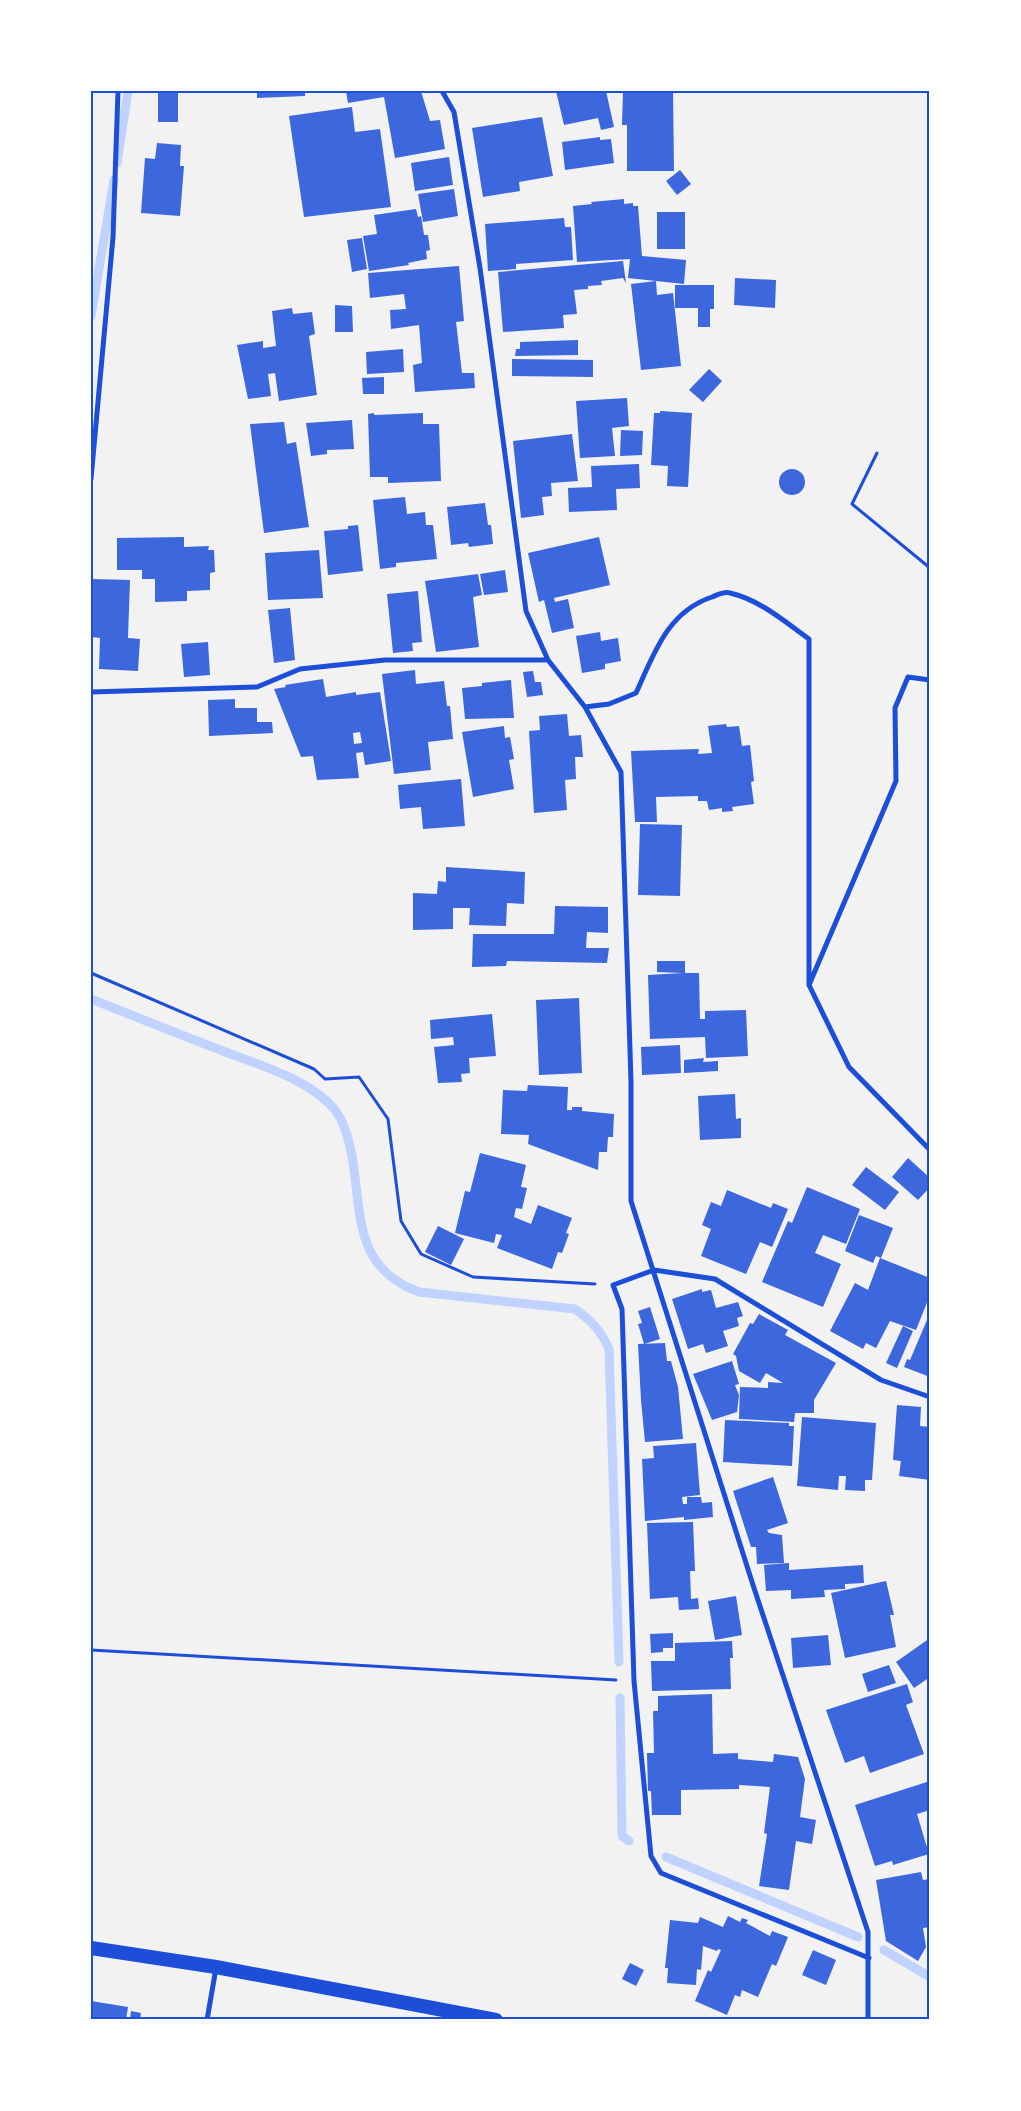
<svg xmlns="http://www.w3.org/2000/svg" width="1021" height="2111" viewBox="0 0 1021 2111" font-family="Georgia,serif">
<rect width="100%" height="100%" fill="#f2f2f2"/>
<g fill="none" stroke-linecap="round" stroke-linejoin="round">
<path stroke="#bfd3fe" stroke-width="9" d="M 117,163 L 128,91
M 91,316 L 114,180
M 91,999 C 134,1016 176,1033 218,1049 C 255,1064 309,1078 335,1110 C 345,1123 349,1140 352,1156 C 362,1213 353,1268 419,1292 L 575,1309 C 592,1321 601,1331 609,1349 L 619,1662
M 620,1698 L 622,1836 L 629,1841
M 666,1857 L 858,1937
M 884,1950 L 930,1977"/>
</g>
<path fill="#3d67dc" fill-rule="evenodd" d="M 158,91 L 178,93 L 178,122 L 158,122 Z
M 257,91 L 305,91 L 305,96 L 257,98 Z
M 346,91 L 421,91 L 430,121 L 440,120 L 445,149 L 395,158 L 384,97 L 348,103 Z
M 556,91 L 606,91 L 614,127 L 601,130 L 598,118 L 564,125 Z
M 623,91 L 673,91 L 674,171 L 627,171 L 627,125 L 622,125 Z
M 352,107 L 355,132 L 380,129 L 391,207 L 304,217 L 289,116 Z
M 542,117 L 553,176 L 519,182 L 520,191 L 483,197 L 472,128 Z
M 600,137 L 600,140 L 611,139 L 614,163 L 565,170 L 562,142 Z
M 157,143 L 181,145 L 180,166 L 184,166 L 180,216 L 141,213 L 145,158 L 155,159 Z
M 449,157 L 453,185 L 415,191 L 411,163 Z
M 680,170 L 691,184 L 677,195 L 666,181 Z
M 454,189 L 458,216 L 423,222 L 418,194 Z
M 624,199 L 624,204 L 633,203 L 633,206 L 638,206 L 642,256 L 686,260 L 684,284 L 656,281 L 657,295 L 673,293 L 681,366 L 641,370 L 631,284 L 656,281 L 628,278 L 630,259 L 577,262 L 573,206 L 592,204 L 591,202 Z
M 416,209 L 418,217 L 421,216 L 424,235 L 428,235 L 430,250 L 426,251 L 427,259 L 408,263 L 409,265 L 369,271 L 363,236 L 377,234 L 374,215 Z
M 657,212 L 685,212 L 685,249 L 657,249 Z
M 564,218 L 565,227 L 571,227 L 573,260 L 516,264 L 516,269 L 488,271 L 485,224 Z
M 362,238 L 367,269 L 352,272 L 347,240 Z
M 623,261 L 626,283 L 623,278 L 601,281 L 602,285 L 588,286 L 588,289 L 574,290 L 577,314 L 563,315 L 564,328 L 503,332 L 498,272 Z
M 459,266 L 464,321 L 456,322 L 462,373 L 474,373 L 475,388 L 415,392 L 413,365 L 422,363 L 419,325 L 391,329 L 390,310 L 406,309 L 404,294 L 370,298 L 368,273 Z
M 735,278 L 776,280 L 775,308 L 734,305 Z
M 675,285 L 714,285 L 714,309 L 710,309 L 710,327 L 698,327 L 698,308 L 675,308 Z
M 335,305 L 352,306 L 353,332 L 335,332 Z
M 292,308 L 293,314 L 312,312 L 315,334 L 309,336 L 317,395 L 279,401 L 275,373 L 268,374 L 271,396 L 248,399 L 237,345 L 263,341 L 263,348 L 276,346 L 272,311 Z
M 578,340 L 578,355 L 515,356 L 516,349 L 520,349 L 520,342 Z
M 403,349 L 404,372 L 367,374 L 366,352 Z
M 512,359 L 593,360 L 593,377 L 512,376 Z
M 709,369 L 722,381 L 703,402 L 689,390 Z
M 384,377 L 384,394 L 363,394 L 362,378 Z
M 627,398 L 629,426 L 612,428 L 615,456 L 580,458 L 576,401 Z
M 660,411 L 692,413 L 688,487 L 667,486 L 668,466 L 651,465 L 654,413 L 660,413 Z
M 374,413 L 374,415 L 423,413 L 423,424 L 439,424 L 441,481 L 388,483 L 388,477 L 370,477 L 368,414 Z
M 352,420 L 354,449 L 327,450 L 327,454 L 311,456 L 306,423 Z
M 284,422 L 287,444 L 296,442 L 309,527 L 264,533 L 250,424 Z
M 621,430 L 643,431 L 642,455 L 620,456 Z
M 572,434 L 578,481 L 551,483 L 552,496 L 542,497 L 544,515 L 521,518 L 513,441 Z
M 639,464 L 640,488 L 616,489 L 617,510 L 569,512 L 568,488 L 592,487 L 591,466 Z
M779 482a13 13 0 1 1 26 0a13 13 0 1 1-26 0Z
M 405,497 L 407,514 L 425,512 L 426,525 L 433,525 L 437,559 L 396,563 L 396,567 L 380,569 L 373,500 Z
M 485,503 L 488,525 L 491,525 L 493,544 L 469,547 L 468,543 L 451,545 L 447,507 Z
M 358,525 L 363,571 L 328,575 L 324,531 L 348,529 L 348,526 Z
M 184,537 L 184,547 L 209,546 L 208,550 L 214,550 L 215,572 L 210,573 L 210,590 L 187,591 L 187,601 L 155,602 L 155,579 L 142,579 L 142,570 L 117,570 L 117,538 Z
M 599,537 L 610,585 L 554,598 L 555,602 L 568,599 L 574,628 L 552,633 L 544,600 L 539,602 L 528,553 Z
M 319,550 L 323,598 L 268,600 L 265,553 Z
M 505,570 L 508,592 L 484,595 L 480,574 Z
M 478,574 L 482,595 L 473,597 L 479,647 L 436,652 L 425,581 Z
M 93,579 L 130,580 L 128,638 L 140,639 L 138,671 L 99,669 L 100,638 L 92,637 Z
M 418,591 L 422,642 L 412,643 L 413,651 L 393,653 L 387,594 Z
M 290,608 L 295,660 L 274,663 L 268,610 Z
M 600,632 L 601,641 L 618,638 L 621,661 L 605,664 L 605,669 L 582,673 L 576,636 Z
M 208,642 L 210,675 L 184,677 L 181,644 Z
M 415,670 L 416,684 L 444,681 L 447,706 L 450,706 L 453,739 L 428,742 L 431,770 L 394,774 L 382,674 Z
M 533,671 L 535,682 L 541,682 L 543,695 L 527,697 L 523,672 Z
M 323,679 L 326,697 L 356,692 L 356,695 L 380,692 L 391,761 L 365,765 L 363,752 L 356,753 L 359,778 L 317,780 L 313,756 L 301,757 L 274,689 L 286,687 L 285,685 ZM 360,732 L 362,743 L 354,744 L 353,733 Z
M 511,680 L 514,718 L 465,719 L 462,688 L 482,686 L 482,683 Z
M 235,699 L 235,708 L 257,708 L 257,722 L 272,722 L 273,733 L 209,736 L 208,700 Z
M 567,714 L 569,736 L 581,735 L 583,757 L 575,757 L 576,779 L 565,780 L 567,810 L 534,813 L 529,731 L 540,730 L 539,716 Z
M 726,724 L 727,727 L 739,726 L 742,746 L 750,745 L 754,781 L 751,782 L 754,804 L 732,807 L 733,811 L 722,812 L 722,808 L 709,810 L 707,801 L 698,801 L 698,796 L 656,797 L 657,822 L 635,822 L 631,751 L 699,749 L 698,754 L 712,753 L 708,726 Z
M 504,726 L 505,738 L 510,737 L 514,759 L 509,760 L 514,789 L 473,797 L 462,732 Z
M 461,779 L 465,826 L 423,829 L 421,807 L 400,809 L 398,785 Z
M 640,824 L 682,825 L 680,896 L 638,895 Z
M 446,867 L 525,872 L 524,904 L 507,903 L 506,926 L 469,925 L 470,908 L 453,908 L 453,929 L 413,930 L 413,893 L 437,894 L 438,881 L 446,882 Z
M 555,906 L 608,907 L 608,933 L 587,932 L 586,948 L 609,948 L 607,963 L 507,961 L 506,966 L 472,967 L 473,934 L 554,934 Z
M 657,961 L 685,961 L 685,973 L 699,973 L 700,1019 L 705,1019 L 705,1011 L 746,1010 L 748,1056 L 706,1058 L 705,1037 L 650,1039 L 648,975 L 683,973 L 657,972 Z
M 579,998 L 582,1073 L 539,1075 L 536,1000 Z
M 492,1014 L 496,1056 L 469,1058 L 470,1073 L 461,1074 L 462,1082 L 438,1083 L 434,1047 L 454,1045 L 453,1037 L 431,1039 L 430,1020 Z
M 680,1045 L 681,1073 L 642,1075 L 641,1047 Z
M 704,1058 L 703,1062 L 718,1061 L 718,1071 L 684,1073 L 684,1060 Z
M 528,1085 L 568,1087 L 567,1110 L 572,1110 L 572,1107 L 582,1107 L 582,1111 L 614,1114 L 613,1137 L 608,1137 L 607,1152 L 599,1152 L 598,1170 L 528,1144 L 529,1135 L 501,1134 L 503,1090 L 527,1091 Z
M 735,1094 L 736,1119 L 741,1118 L 741,1138 L 700,1140 L 698,1096 Z
M 480,1153 L 526,1165 L 521,1187 L 527,1188 L 522,1209 L 516,1208 L 514,1217 L 531,1224 L 538,1205 L 572,1218 L 566,1233 L 569,1234 L 562,1253 L 558,1252 L 552,1269 L 497,1248 L 502,1235 L 496,1234 L 494,1243 L 455,1233 L 465,1191 L 470,1192 Z
M 908,1158 L 930,1178 L 930,1187 L 918,1200 L 892,1177 Z
M 866,1167 L 899,1192 L 885,1210 L 852,1185 Z
M 807,1187 L 860,1209 L 846,1244 L 823,1235 L 815,1253 L 841,1264 L 823,1307 L 762,1282 L 788,1221 L 792,1223 Z
M 727,1190 L 771,1208 L 773,1203 L 788,1209 L 772,1247 L 760,1242 L 746,1274 L 701,1256 L 711,1229 L 702,1225 L 711,1202 L 721,1206 Z
M 859,1215 L 893,1228 L 881,1258 L 876,1256 L 873,1263 L 845,1251 Z
M 438,1226 L 464,1239 L 451,1265 L 425,1252 Z
M 880,1258 L 930,1278 L 930,1295 L 916,1330 L 890,1321 L 876,1348 L 866,1343 L 863,1349 L 830,1331 L 855,1283 L 868,1290 Z
M 702,1289 L 702,1292 L 711,1290 L 716,1308 L 738,1302 L 743,1316 L 737,1318 L 739,1326 L 723,1331 L 728,1346 L 706,1353 L 703,1344 L 688,1349 L 672,1299 Z
M 650,1307 L 660,1339 L 644,1344 L 638,1324 L 642,1323 L 638,1311 Z
M 930,1313 L 930,1377 L 904,1367 L 907,1359 L 910,1360 Z
M 759,1314 L 788,1330 L 785,1335 L 836,1363 L 814,1400 L 814,1413 L 795,1413 L 794,1422 L 739,1419 L 740,1387 L 768,1388 L 768,1382 L 783,1383 L 766,1373 L 760,1383 L 739,1371 L 736,1356 L 733,1354 L 750,1323 L 753,1324 Z
M 903,1326 L 913,1331 L 897,1368 L 886,1363 Z
M 665,1343 L 667,1361 L 671,1361 L 678,1387 L 683,1439 L 645,1442 L 641,1400 L 638,1344 Z
M 732,1361 L 739,1384 L 735,1385 L 739,1395 L 737,1412 L 712,1420 L 693,1374 Z
M 897,1405 L 921,1407 L 920,1426 L 930,1427 L 930,1480 L 899,1476 L 901,1461 L 893,1460 Z
M 802,1417 L 876,1423 L 872,1480 L 865,1480 L 865,1491 L 845,1490 L 846,1476 L 839,1476 L 838,1490 L 797,1486 Z
M 725,1420 L 789,1423 L 789,1426 L 794,1426 L 792,1466 L 723,1462 Z
M 696,1443 L 700,1495 L 682,1497 L 683,1504 L 687,1504 L 687,1497 L 701,1497 L 702,1503 L 712,1502 L 713,1517 L 684,1520 L 684,1517 L 645,1521 L 642,1459 L 654,1458 L 653,1446 Z
M 773,1477 L 788,1523 L 767,1530 L 769,1533 L 782,1535 L 784,1563 L 757,1564 L 756,1547 L 751,1547 L 733,1491 Z
M 693,1522 L 695,1571 L 690,1571 L 691,1599 L 698,1598 L 699,1609 L 679,1610 L 678,1597 L 650,1599 L 647,1523 Z
M 789,1563 L 789,1570 L 863,1565 L 864,1583 L 845,1584 L 845,1589 L 824,1590 L 825,1597 L 791,1599 L 791,1590 L 766,1591 L 764,1565 Z
M 886,1581 L 894,1615 L 890,1615 L 896,1647 L 845,1658 L 831,1593 Z
M 736,1596 L 742,1635 L 715,1640 L 708,1601 Z
M 673,1633 L 673,1648 L 663,1648 L 663,1652 L 651,1653 L 650,1634 Z
M 828,1635 L 831,1665 L 793,1668 L 791,1638 Z
M 930,1638 L 930,1677 L 914,1688 L 896,1662 Z
M 732,1641 L 733,1658 L 730,1658 L 731,1689 L 652,1691 L 651,1661 L 675,1661 L 675,1643 Z
M 889,1665 L 896,1683 L 868,1692 L 862,1674 Z
M 907,1684 L 913,1702 L 906,1705 L 924,1754 L 870,1773 L 864,1756 L 845,1763 L 826,1710 Z
M 712,1694 L 713,1754 L 738,1753 L 738,1759 L 773,1762 L 774,1754 L 798,1757 L 805,1779 L 800,1817 L 816,1820 L 812,1844 L 796,1841 L 789,1890 L 759,1886 L 767,1834 L 764,1833 L 770,1787 L 739,1785 L 739,1789 L 681,1790 L 681,1815 L 652,1815 L 651,1791 L 648,1791 L 647,1753 L 654,1753 L 653,1711 L 658,1711 L 658,1696 Z
M 930,1781 L 930,1810 L 917,1814 L 929,1854 L 893,1865 L 892,1861 L 875,1866 L 855,1805 Z
M 921,1872 L 923,1880 L 930,1879 L 930,1927 L 923,1928 L 926,1947 L 918,1961 L 886,1941 L 876,1880 Z
M 728,1916 L 740,1922 L 742,1918 L 748,1920 L 746,1923 L 770,1936 L 772,1931 L 788,1937 L 776,1966 L 772,1964 L 758,1997 L 742,1990 L 740,1997 L 735,1995 L 727,2015 L 695,2001 L 708,1970 L 711,1972 L 721,1950 L 718,1949 L 717,1951 L 703,1946 L 701,1970 L 697,1969 L 696,1985 L 667,1983 L 668,1968 L 665,1968 L 670,1920 L 698,1923 L 700,1917 L 723,1927 Z
M 813,1950 L 836,1960 L 826,1985 L 802,1975 Z
M 630,1963 L 644,1970 L 636,1986 L 622,1979 Z
M 91,2001 L 128,2007 L 126,2020 L 91,2020 Z
M 131,2011 L 141,2013 L 140,2020 L 130,2020 Z"/>
<g fill="none" stroke-linecap="round" stroke-linejoin="round">
<path stroke="#1d4ed8" stroke-width="3" d="M 877,453 L 852,504 L 930,568
M 91,973 L 314,1069 L 325,1079 L 359,1077 L 388,1119 L 401,1221 L 421,1254 L 473,1277 L 595,1284
M 91,1650 L 616,1680"/>
<path stroke="#1d4ed8" stroke-width="5" d="M 442,91 L 454,112 L 480,268 L 526,611 L 548,660 L 585,707 L 621,772 L 631,1081 L 631,1201 L 753,1585 L 868,1932 L 868,2020
M 91,479 L 113,237 L 118,91
M 91,692 L 257,687 L 300,669 L 385,660 L 548,660
M 585,707 L 609,704 L 636,693 C 654,654 667,612 712,597 C 717,595 724,591 730,593 C 760,600 784,621 809,639 L 809,985 L 896,781 L 895,708 L 908,677 L 930,680
M 809,985 L 849,1067 L 930,1150
M 869,1958 L 661,1873 L 651,1856 L 634,1681 L 622,1309 L 613,1285 L 654,1270 L 715,1279 L 881,1380 L 930,1397
M 207,2020 L 216,1968"/>
<path stroke="#1d4ed8" stroke-width="14" d="M 91,1948 L 216,1967 L 496,2020"/>
</g>
<rect width="1021" height="2111" fill="none" stroke="#ffffff" stroke-width="185"/>
<rect x="92" y="92" width="836" height="1926" fill="none" stroke="#1d4ed8" stroke-width="2"/>
</svg>
